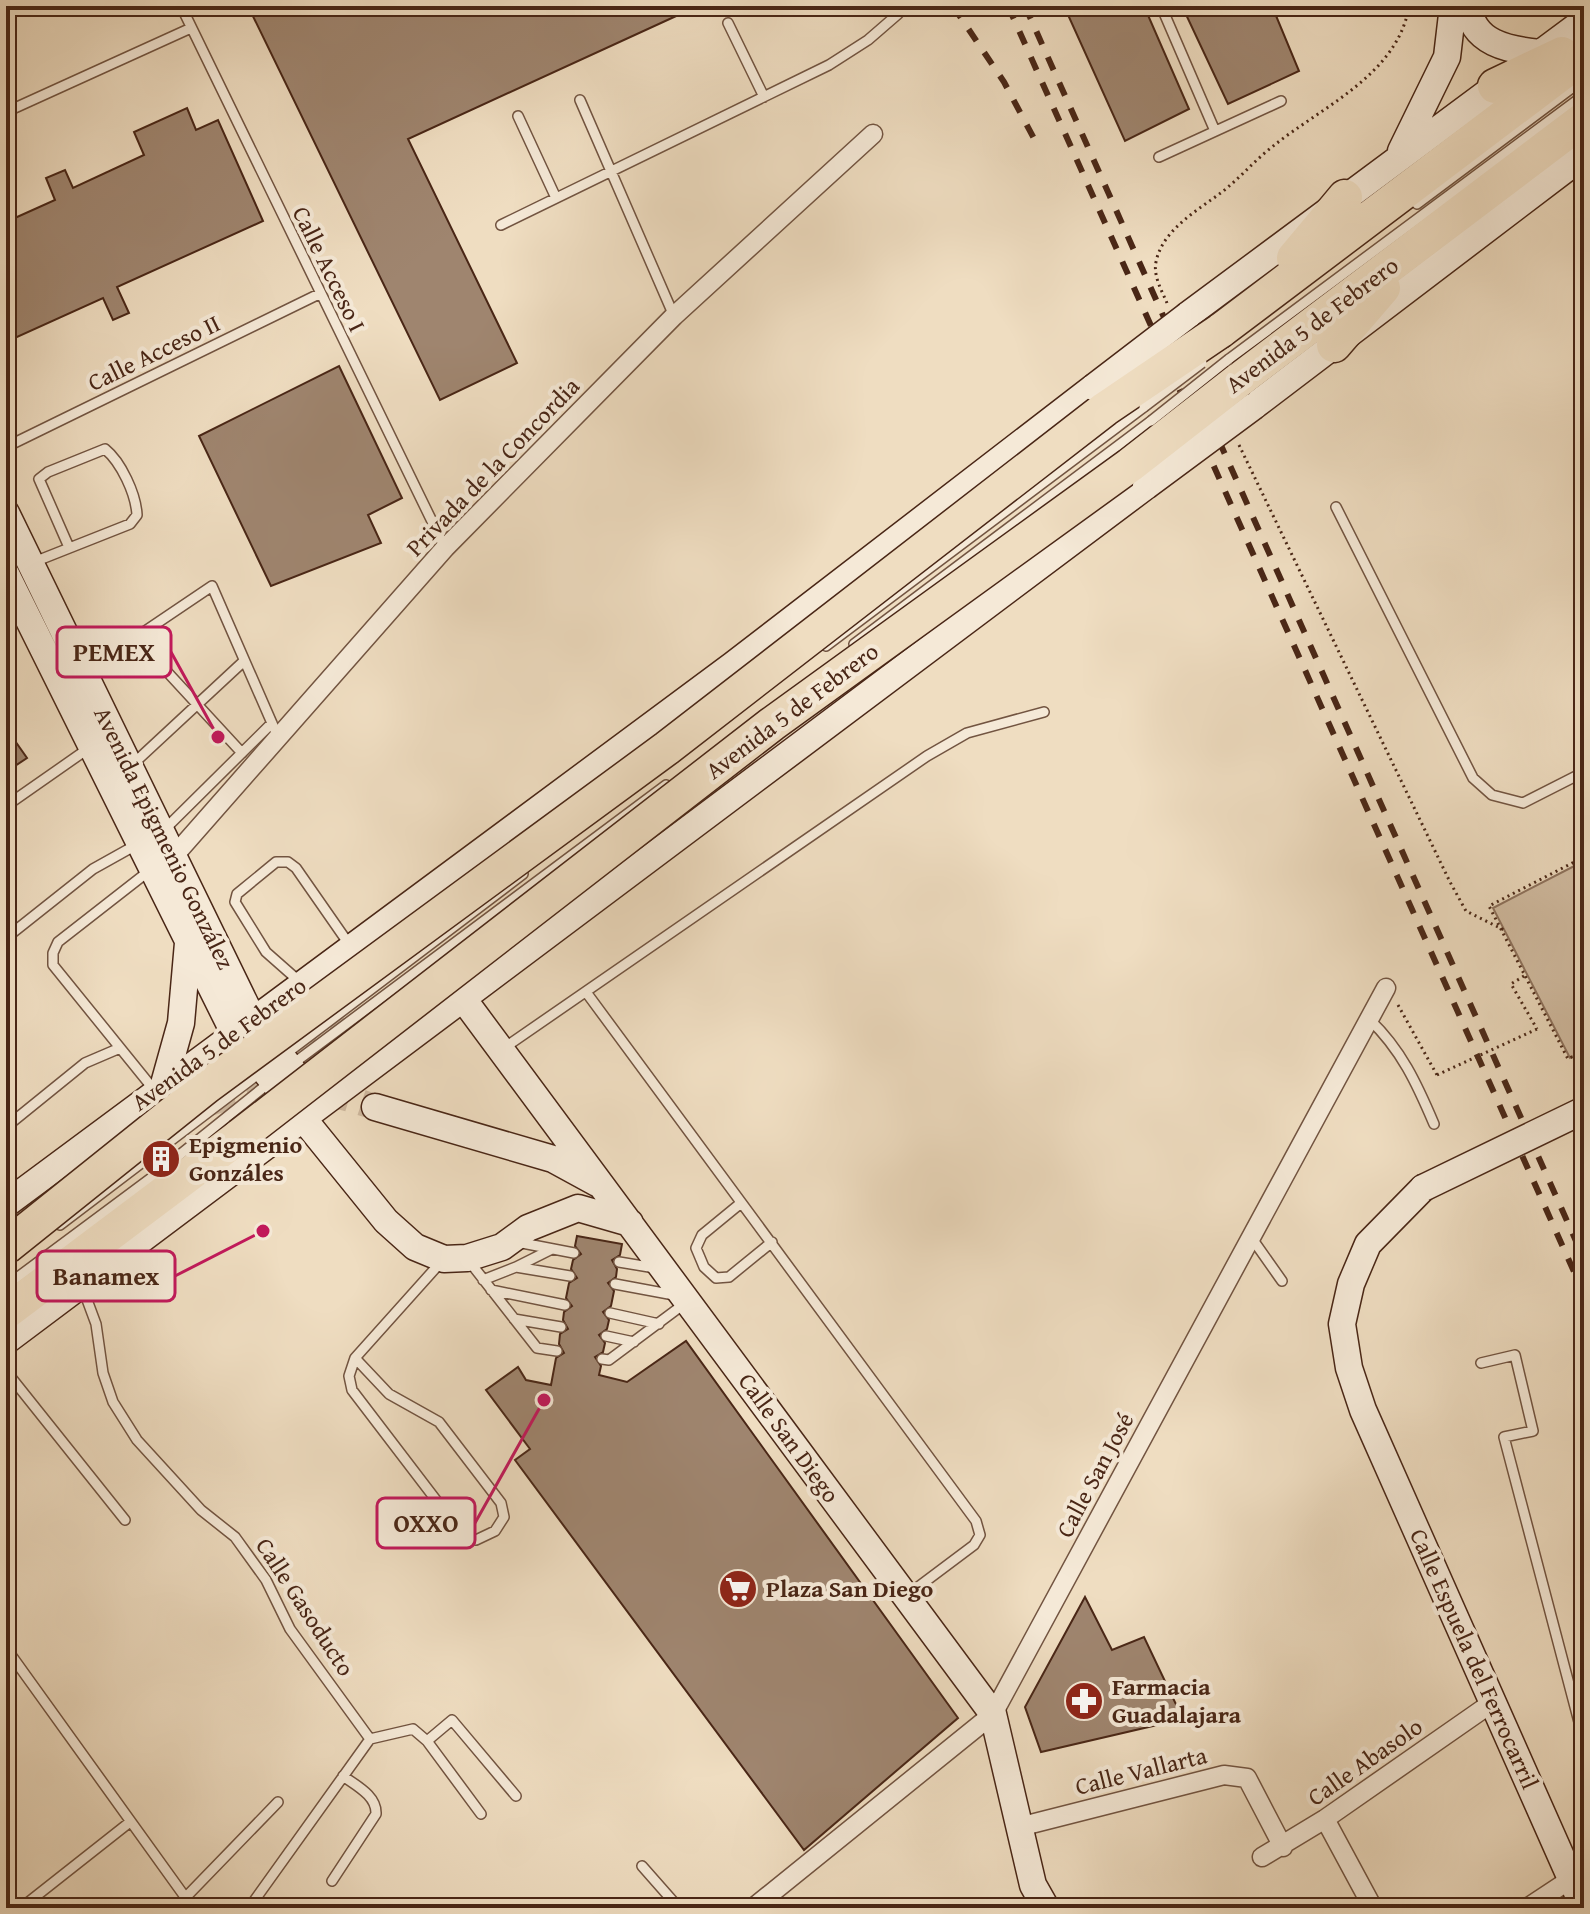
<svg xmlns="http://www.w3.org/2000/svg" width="1590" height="1914" viewBox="0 0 1590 1914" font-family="'Gentium Book Plus',serif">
<rect width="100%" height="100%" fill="#efddc1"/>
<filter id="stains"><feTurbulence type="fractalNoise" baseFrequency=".0025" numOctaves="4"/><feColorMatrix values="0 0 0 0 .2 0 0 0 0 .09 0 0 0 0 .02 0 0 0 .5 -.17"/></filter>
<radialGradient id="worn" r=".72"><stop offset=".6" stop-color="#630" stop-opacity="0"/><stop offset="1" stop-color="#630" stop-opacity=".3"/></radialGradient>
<path fill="#d3bea4" stroke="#8e725d" stroke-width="2" d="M 1584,861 L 1584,1051 L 1570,1058 L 1493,908 Z"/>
<path fill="#9f856f" stroke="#492616" stroke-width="2" d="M 248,6 L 698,6 L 408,139 L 517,363 L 440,400 Z
M 1064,6 L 1144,6 L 1189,109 L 1125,141 Z
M 1182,6 L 1272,6 L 1299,71 L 1228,104 Z
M 187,108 L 196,130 L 218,120 L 263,221 L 117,287 L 129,313 L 113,320 L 103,298 L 6,342 L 6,222 L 55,200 L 46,178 L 65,170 L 73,188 L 144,155 L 134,132 Z
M 339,366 L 402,498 L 368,515 L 381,543 L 271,586 L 199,436 Z
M 6,728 L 27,758 L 6,772 Z
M 577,1236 L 622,1244 L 620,1255 L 612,1260 L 617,1269 L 616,1277 L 608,1283 L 614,1291 L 611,1306 L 603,1312 L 609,1320 L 607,1329 L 599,1335 L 605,1343 L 603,1352 L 595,1357 L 601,1366 L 599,1375 L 627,1382 L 686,1341 L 958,1718 L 804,1850 L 515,1460 L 530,1449 L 486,1390 L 518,1367 L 526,1380 L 551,1385 L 556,1358 L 564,1353 L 559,1344 L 560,1334 L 568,1329 L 563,1320 L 564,1312 L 572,1306 L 566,1298 L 569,1283 L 577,1278 L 571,1269 L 573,1260 L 581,1254 L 575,1246 Z
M 1085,1597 L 1112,1650 L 1144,1637 L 1183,1719 L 1041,1752 L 1025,1707 Z"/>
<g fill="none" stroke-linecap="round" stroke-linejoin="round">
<path stroke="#ceb89f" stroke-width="26" stroke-dasharray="26 13" stroke-linecap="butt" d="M 292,1024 C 316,1034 358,1033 383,1025
M 209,1103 C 280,1081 305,1084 375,1107"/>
<defs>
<path id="lane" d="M 181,6 L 445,548
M 1161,6 L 1215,131
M 728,23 L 764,97
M 580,100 L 674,316
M 6,112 L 191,28
M 518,116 L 556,198
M 1159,157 L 1281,101
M 1417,204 L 1584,79
M 501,225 L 829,65 L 868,40 L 898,14
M 1229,359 L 1584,95
M 6,447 L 319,294
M 1336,507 L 1473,778 L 1492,795 L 1523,803 L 1584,772
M 34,562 L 130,524 L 137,515 C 136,494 121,462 105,449 L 48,472 L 39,479 L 68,545
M 135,637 L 242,753
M 854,644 L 1151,421
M 826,646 L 1144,407
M 86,671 L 212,586 L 278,737
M 132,765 L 244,661
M 6,806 L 89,748
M 163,831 L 272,723
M 149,871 L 58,942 L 53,953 L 53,965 L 155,1091
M 6,938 L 93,869 L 136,845
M 300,982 L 266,952 L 235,902 L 237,894 L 276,862 L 288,862 L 296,868 L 351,947
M 586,992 L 976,1521 L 980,1535 L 974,1545 L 906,1596
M 1369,1019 C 1401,1049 1417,1084 1434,1124
M 504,1048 L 927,756 L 967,733 L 1044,712
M 283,1056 L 523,874
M 290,1066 L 666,785
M 6,1127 L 85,1063 L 120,1048
M 741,1203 L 702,1235 L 696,1248 L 704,1267 L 716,1278 L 729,1277 L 772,1242
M 60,1225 L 261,1072
M 1251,1237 L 1282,1281
M 517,1242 L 574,1253
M 469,1261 L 537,1348 L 557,1351
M 619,1262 L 655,1268
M 516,1267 L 552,1249
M 483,1280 L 516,1267 L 570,1276
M 615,1284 L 674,1295
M 6,1286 L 151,1178 L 269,1083
M 83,1289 L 96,1324 L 103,1373 L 113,1402 L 137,1440 L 201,1510 L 235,1537 L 266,1580 L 290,1629 L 370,1739 L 249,1908
M 491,1290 L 565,1305
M 610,1313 L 659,1324
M 514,1319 L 561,1327
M 606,1336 L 634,1342
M 355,1358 L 389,1394 L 439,1422 L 501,1503 L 504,1517 L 495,1531 L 476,1540 L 462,1534 L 352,1390 L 349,1376 L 355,1358 L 441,1262
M 602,1359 L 609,1360 L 684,1304
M 1481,1363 L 1515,1355 L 1533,1431 L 1504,1437 L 1584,1741
M 6,1371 L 125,1520
M 6,1648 L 193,1908
M 370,1739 L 413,1729 L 427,1741 L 481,1814
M 427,1741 L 452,1720 L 516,1796
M 642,1866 L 679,1908
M 332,1881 L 376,1814 C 377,1796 357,1786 343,1776
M 185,1898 L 278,1802
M 21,1908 L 130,1822"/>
<path id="street" d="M 173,857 L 445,548 L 674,316 L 873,134
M 1325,1819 L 1373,1908
M 1019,1827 L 1224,1775 L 1247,1778 L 1283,1847
M 1262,1857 L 1325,1819 L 1493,1702
M 753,1908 L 993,1714 L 1386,988
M 1527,1908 L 1571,1879"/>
<path id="secondary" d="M 1469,6 C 1471,43 1509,50 1540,53
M 1401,151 L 1447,57 L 1453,6
M 1188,315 L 1584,21
M 1254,406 L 1584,155
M 6,513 L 253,1020 L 315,1099
M 6,574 L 234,1033 L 386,1221 L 415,1247 L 444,1259 L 467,1258 L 502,1247 L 528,1228 L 578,1208 L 630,1223
M 464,1000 L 993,1714 L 1033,1885 L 1046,1908
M 164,1084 L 181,1023 L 188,943
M 375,1107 L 553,1159 L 597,1183
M 1423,1188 L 1368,1244 L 1351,1284 L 1342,1324 L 1349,1368 L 1363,1410 L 1584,1908
M 6,1204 L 733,665 L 1094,387
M 6,1341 L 1146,486"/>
<path id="highway" d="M 1495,86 L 1562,54
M 1294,258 L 1345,197
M 1220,331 L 1584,56
M 1334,345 L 1383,288
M 1239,380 L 1584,119
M 6,1312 L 240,1136"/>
</defs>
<use href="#lane" stroke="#725441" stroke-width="12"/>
<use href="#street" stroke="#725441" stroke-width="21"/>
<use href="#secondary" stroke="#492616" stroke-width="29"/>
<use href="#highway" stroke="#492616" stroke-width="37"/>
<path stroke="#492616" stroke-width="3" stroke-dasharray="2 4" stroke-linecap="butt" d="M 1167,303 C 1162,291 1153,276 1156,262 C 1162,230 1198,210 1222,192 C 1240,178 1254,161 1272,147 C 1321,107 1398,75 1409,6
M 1239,445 L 1450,882 L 1466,911 L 1504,930
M 1584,857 L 1489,906 L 1568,1059 L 1584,1050
M 1524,976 L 1511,984 L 1537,1029
M 1398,1005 L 1437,1075"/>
<use href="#lane" stroke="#f5e9d7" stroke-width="9"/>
<use href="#street" stroke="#f5e9d7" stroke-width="18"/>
<use href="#secondary" stroke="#f5e9d7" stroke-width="26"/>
<use href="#highway" stroke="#efddc1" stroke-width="34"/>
<path stroke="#492616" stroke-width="6" stroke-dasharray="14 14" stroke-linecap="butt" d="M 953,6 L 1004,82 L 1039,148
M 1008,6 L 1584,1294
M 1025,6 L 1584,1259"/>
<defs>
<path id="lane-bridge" d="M 1144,407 L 1202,363
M 1151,421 L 1229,359"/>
<path id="secondary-bridge" d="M 1094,387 L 1188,315
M 1146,486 L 1254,406
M 1423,1188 L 1584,1110"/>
<path id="highway-bridge" d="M 240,1136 L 772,724 L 1130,465 L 1239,380
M 6,1247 L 207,1086 L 667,748 L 1105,409 L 1220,331"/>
</defs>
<use href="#lane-bridge" stroke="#725441" stroke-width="12" stroke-linecap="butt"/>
<use href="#secondary-bridge" stroke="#492616" stroke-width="29" stroke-linecap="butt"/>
<use href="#highway-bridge" stroke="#492616" stroke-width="37" stroke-linecap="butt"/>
<path stroke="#492616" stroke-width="3" stroke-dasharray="2 4" stroke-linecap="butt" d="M 1437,1075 L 1537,1029"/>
<use href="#lane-bridge" stroke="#f5e9d7" stroke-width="9"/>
<use href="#secondary-bridge" stroke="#f5e9d7" stroke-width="26"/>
<use href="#highway-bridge" stroke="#efddc1" stroke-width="34"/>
</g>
<defs>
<symbol id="building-disc" viewBox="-11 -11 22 22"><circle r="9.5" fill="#8f2418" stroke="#f5e9d7"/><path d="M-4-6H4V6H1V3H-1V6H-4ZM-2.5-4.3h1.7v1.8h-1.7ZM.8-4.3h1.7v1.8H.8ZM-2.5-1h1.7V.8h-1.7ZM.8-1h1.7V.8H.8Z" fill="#fff"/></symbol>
<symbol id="supermarket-disc" viewBox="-11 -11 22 22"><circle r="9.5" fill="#8f2418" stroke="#f5e9d7"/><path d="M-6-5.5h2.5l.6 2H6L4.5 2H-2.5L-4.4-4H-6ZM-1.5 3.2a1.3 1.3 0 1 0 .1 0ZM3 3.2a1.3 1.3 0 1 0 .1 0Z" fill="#fff"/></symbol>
<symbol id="pharmacy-disc" viewBox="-11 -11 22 22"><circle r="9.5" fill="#8f2418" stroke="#f5e9d7"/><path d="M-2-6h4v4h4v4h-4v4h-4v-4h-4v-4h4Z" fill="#fff"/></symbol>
</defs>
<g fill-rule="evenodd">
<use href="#building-disc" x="139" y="1137" width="44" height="44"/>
<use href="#supermarket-disc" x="716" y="1567" width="44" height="44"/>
<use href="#pharmacy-disc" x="1062" y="1679" width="44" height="44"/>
</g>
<g text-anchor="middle" stroke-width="8" stroke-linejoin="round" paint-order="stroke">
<g font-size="24" fill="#492616" stroke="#f5e9d7">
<text transform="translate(329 269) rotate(64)" y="8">Calle Acceso I</text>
<text transform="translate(1312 325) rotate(-37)" y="8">Avenida 5 de Febrero</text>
<text transform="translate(154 353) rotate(-26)" y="8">Calle Acceso II</text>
<text transform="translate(493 467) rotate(-46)" y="8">Privada de la Concordia</text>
<text transform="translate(792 711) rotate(-37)" y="8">Avenida 5 de Febrero</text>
<text transform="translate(164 838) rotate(64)" y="8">Avenida Epigmenio González</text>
<text transform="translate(219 1044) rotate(-36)" y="8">Avenida 5 de Febrero</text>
<text transform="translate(789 1438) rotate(54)" y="8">Calle San Diego</text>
<text transform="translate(1095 1475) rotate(-62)" y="8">Calle San José</text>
<text transform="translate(305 1607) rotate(57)" y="8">Calle Gasoducto</text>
<text transform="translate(1474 1659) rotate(66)" y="8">Calle Espuela del Ferrocarril</text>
<text transform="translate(1365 1762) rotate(-35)" y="8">Calle Abasolo</text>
<text transform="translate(1141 1771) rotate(-14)" y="8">Calle Vallarta</text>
</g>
<g font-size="24" font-weight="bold" fill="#492616" stroke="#f5e9d7" text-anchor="start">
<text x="189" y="1153">Epigmenio<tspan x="189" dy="28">Gonzáles</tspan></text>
<text x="766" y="1597">Plaza San Diego</text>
<text x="1112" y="1695">Farmacia<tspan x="1112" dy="28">Guadalajara</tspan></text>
</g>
</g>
<path fill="none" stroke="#c2185b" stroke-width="3" d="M218 737L171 652M263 1231L175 1276M544 1400L475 1523"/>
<g fill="#c2185b" stroke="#f5e9d7" stroke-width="3">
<circle cx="218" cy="737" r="8"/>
<circle cx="263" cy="1231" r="8"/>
<circle cx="544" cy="1400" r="8"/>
</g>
<g fill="#f5e9d7" stroke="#c2185b" stroke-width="3">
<rect x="57" y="627" width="114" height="50" rx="8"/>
<rect x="37" y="1251" width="138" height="50" rx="8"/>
<rect x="377" y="1498" width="98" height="50" rx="8"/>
</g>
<g font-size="26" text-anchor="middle" font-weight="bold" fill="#492616">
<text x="114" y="661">PEMEX</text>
<text x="106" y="1285">Banamex</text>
<text x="426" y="1532">OXXO</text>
</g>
<rect width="1590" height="1914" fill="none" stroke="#efddc1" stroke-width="32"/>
<rect x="8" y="8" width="1574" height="1898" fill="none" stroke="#492616" stroke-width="4"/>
<rect x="16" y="16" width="1558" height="1882" fill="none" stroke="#492616" stroke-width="2"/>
<rect width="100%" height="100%" filter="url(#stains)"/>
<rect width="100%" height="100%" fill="url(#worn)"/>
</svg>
